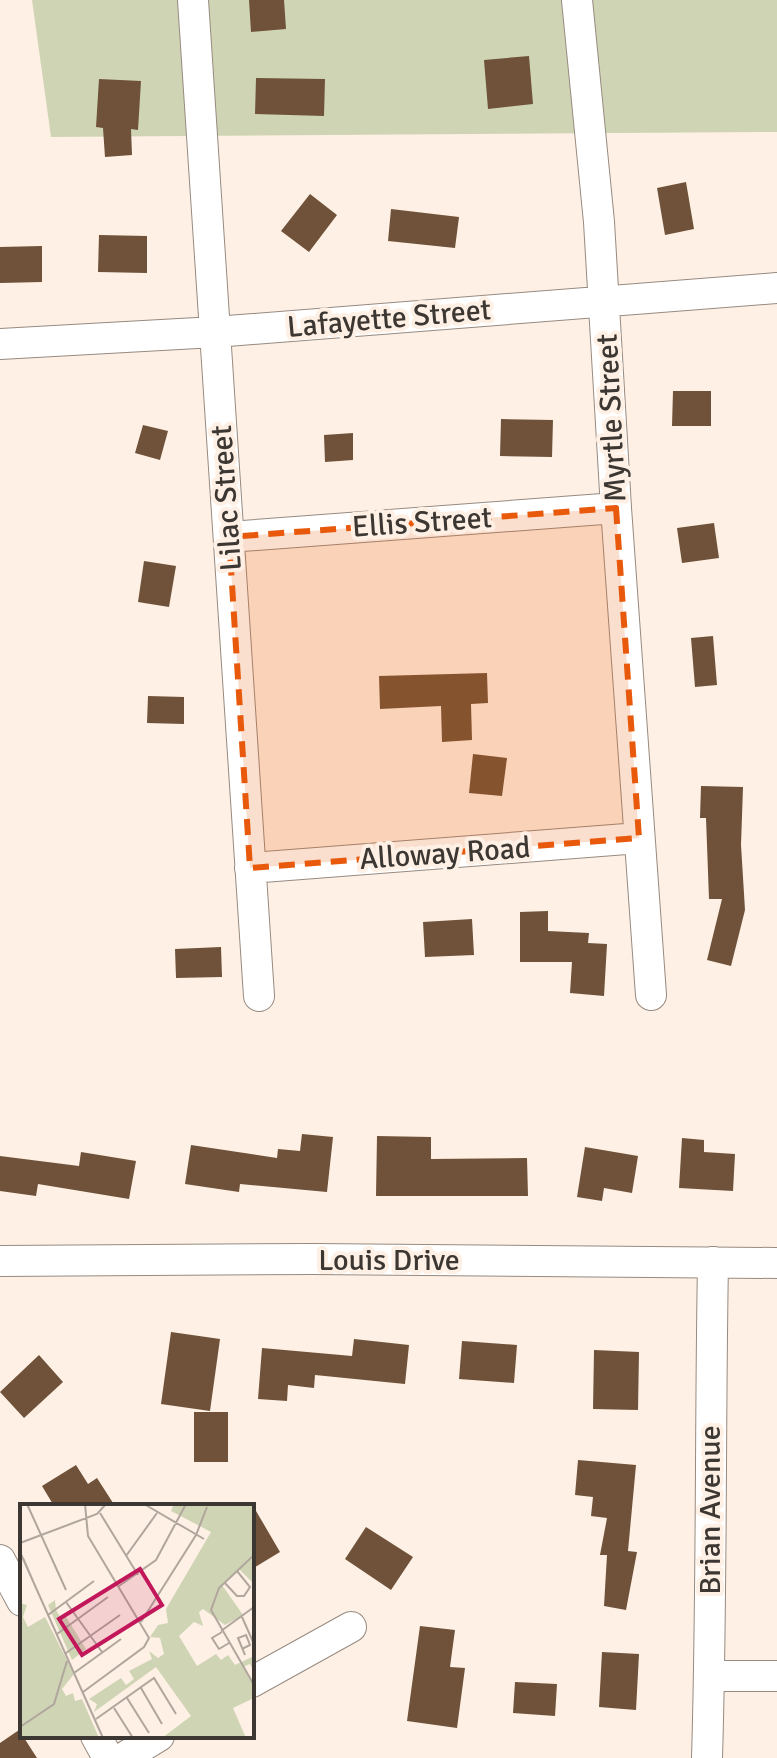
<svg xmlns="http://www.w3.org/2000/svg" width="777" height="1758" viewBox="0 0 777 1758" font-family="Signika,sans-serif">
<rect width="100%" height="100%" fill="#fef0e4"/>
<path fill="#cfd5b4" d="M 32,0 L 777,0 L 777,132 L 51,137 Z"/>
<path fill="#6f5239" d="M 249,0 L 284,0 L 286,29 L 251,32 Z
M 529,56 L 533,104 L 488,109 L 484,60 Z
M 256,78 L 325,79 L 324,116 L 255,114 Z
M 99,79 L 141,81 L 138,130 L 131,129 L 132,155 L 105,157 L 103,128 L 96,127 Z
M 686,182 L 694,229 L 665,235 L 657,188 Z
M 310,194 L 337,215 L 309,252 L 281,231 Z
M 391,209 L 459,217 L 455,248 L 388,241 Z
M 99,235 L 147,236 L 147,273 L 98,272 Z
M 42,246 L 42,282 L 0,283 L 0,247 Z
M 673,391 L 711,391 L 711,426 L 672,426 Z
M 501,419 L 553,420 L 552,457 L 500,456 Z
M 143,425 L 168,431 L 160,460 L 135,453 Z
M 353,433 L 353,460 L 325,462 L 324,435 Z
M 714,523 L 719,558 L 682,563 L 677,528 Z
M 144,561 L 176,566 L 169,607 L 138,602 Z
M 713,636 L 717,685 L 695,687 L 691,638 Z
M 487,673 L 488,703 L 471,704 L 472,740 L 442,742 L 441,706 L 380,709 L 379,676 Z
M 148,696 L 184,697 L 184,724 L 147,723 Z
M 473,754 L 507,758 L 502,796 L 469,793 Z
M 701,786 L 743,787 L 741,845 L 745,910 L 731,966 L 707,960 L 722,899 L 709,899 L 706,818 L 700,818 Z
M 548,911 L 548,931 L 589,933 L 588,943 L 607,944 L 604,996 L 570,993 L 572,962 L 520,962 L 520,912 Z
M 472,919 L 474,955 L 425,957 L 423,922 Z
M 221,947 L 222,977 L 176,978 L 175,949 Z
M 302,1134 L 333,1137 L 327,1192 L 240,1184 L 239,1192 L 185,1184 L 191,1145 L 277,1158 L 278,1149 L 300,1151 Z
M 377,1136 L 431,1137 L 431,1159 L 527,1158 L 528,1196 L 376,1196 Z
M 682,1138 L 704,1140 L 704,1152 L 735,1154 L 733,1191 L 679,1188 Z
M 585,1147 L 638,1156 L 632,1193 L 604,1188 L 602,1201 L 577,1197 Z
M 81,1152 L 136,1161 L 129,1199 L 38,1184 L 36,1196 L 0,1191 L 0,1156 L 79,1166 Z
M 171,1332 L 220,1339 L 210,1411 L 161,1404 Z
M 354,1339 L 409,1345 L 405,1384 L 315,1375 L 314,1388 L 288,1385 L 287,1401 L 258,1399 L 262,1348 L 352,1356 Z
M 462,1341 L 517,1345 L 514,1383 L 459,1379 Z
M 594,1350 L 639,1352 L 638,1410 L 593,1409 Z
M 39,1355 L 63,1382 L 24,1418 L 0,1392 Z
M 194,1412 L 228,1412 L 228,1462 L 194,1462 Z
M 578,1460 L 636,1465 L 628,1551 L 637,1552 L 626,1610 L 604,1606 L 607,1555 L 600,1555 L 607,1518 L 591,1516 L 593,1497 L 575,1495 Z
M 76,1465 L 88,1484 L 97,1478 L 115,1506 L 54,1506 L 42,1486 Z
M 252,1504 L 280,1552 L 252,1569 Z
M 366,1527 L 413,1557 L 391,1590 L 345,1559 Z
M 420,1626 L 455,1630 L 450,1667 L 465,1668 L 457,1728 L 407,1721 Z
M 602,1652 L 639,1654 L 636,1710 L 599,1707 Z
M 515,1682 L 557,1684 L 555,1716 L 513,1713 Z
M 19,1730 L 37,1758 L 0,1758 L 0,1743 Z"/>
<g fill="none" stroke-linecap="round" stroke-linejoin="round">
<defs>
<path id="minor" d="M 193,0 L 259,996
M 577,0 L 599,222 L 616,508 L 651,995
M 0,344 L 215,332 L 777,288
M 229,537 L 616,508
M 250,868 L 639,838
M 0,1261 L 312,1259 L 777,1263
M 0,1560 L 22,1601
M 709,1676 L 777,1676
M 252,1682 L 351,1627
M 96,1736 L 108,1758
M 123,1758 L 159,1736
M 707,1758 C 712,1593 710,1428 713,1262"/>
</defs>
<use href="#minor" stroke="#978a80" stroke-width="32"/>
<use href="#minor" stroke="#fff" stroke-width="30"/>
</g>
<path fill="#e8590c" fill-opacity="0.2" stroke="#e8590c" stroke-width="6" stroke-dasharray="16 10" stroke-linejoin="round" d="M 616,508 L 639,838 L 250,868 L 229,537 Z"/>
<g text-anchor="middle" stroke-width="8" stroke-linejoin="round" paint-order="stroke">
<g font-size="30" fill="#3c3732" stroke="#fef0e4">
<text transform="translate(389 318) rotate(-5)" y="10">Lafayette Street</text>
<text transform="translate(611 418) rotate(-93)" y="10">Myrtle Street</text>
<text transform="translate(226 498) rotate(-94)" y="10">Lilac Street</text>
<text transform="translate(422 522) rotate(-4)" y="10">Ellis Street</text>
<text transform="translate(445 853) rotate(-4)" y="10">Alloway Road</text>
<text x="389" y="1270">Louis Drive</text>
<text transform="translate(710 1510) rotate(-90)" y="10">Brian Avenue</text>
</g>
</g>
<g transform="translate(20 1504)">
<rect width="234" height="234" fill="#fef0e4"/>
<path d="M 154,0 L 234,0 L 234,80 L 219,65 L 202,81 L 223,111 L 205,121 L 183,105 L 179,108 L 183,122 L 174,118 L 159,132 L 177,162 L 196,150 L 201,156 L 208,151 L 215,161 L 234,152 L 234,168 L 230,160 L 223,163 L 234,181 L 234,194 L 213,204 L 226,234 L 142,234 L 171,212 L 136,163 L 74,208 L 77,200 L 69,195 L 101,174 L 106,181 L 114,175 L 109,167 L 132,155 L 129,147 L 138,154 L 144,150 L 140,134 L 130,133 L 138,121 L 148,119 L 146,105 L 191,28 L 151,7 ZM 35,96 L 36,106 L 41,114 L 45,111 L 66,145 L 52,156 L 28,101 ZM 0,99 L 7,101 L 3,113 L 8,123 L 25,113 L 54,170 L 42,185 L 46,192 L 53,189 L 55,197 L 62,195 L 79,234 L 0,234 Z" fill="#cfd5b4"/>
<path fill="none" stroke="#b0a69d" stroke-width="2" d="M 7,0 L 46,86M 124,0 L 184,35M 80,9 L 118,71M 0,39 L 77,10 L 86,0M 0,48 L 83,234M 234,51 L 199,84 L 191,106 L 234,181M 106,52 L 137,9M 3,54 L 16,84M 204,78 L 217,92 L 224,92 L 230,83 L 217,67M 99,82 L 136,56 L 166,0M 46,98 L 82,148M 28,111 L 74,77M 222,113 L 234,140M 121,118 L 176,31 L 187,3M 201,127 L 234,103M 202,128 L 192,134 L 199,145 L 209,139M 37,130 L 88,93M 222,145 L 230,141 L 226,131 L 218,134 L 225,151M 46,149 L 100,111M 54,169 L 101,135M 121,184 L 142,220M 63,188 L 124,143 L 129,134 L 68,32 L 65,0M 107,194 L 129,229M 94,204 L 113,234M 76,215 L 134,174 L 156,210M 0,223 L 34,200 L 47,157"/>
<path fill="#c2185b" fill-opacity="0.15" stroke="#c2185b" stroke-width="4" d="M 120,65 L 142,101 L 62,151 L 39,115 Z"/>
<rect width="234" height="234" fill="none" stroke="#3c3732" stroke-width="4"/>
</g>
</svg>
